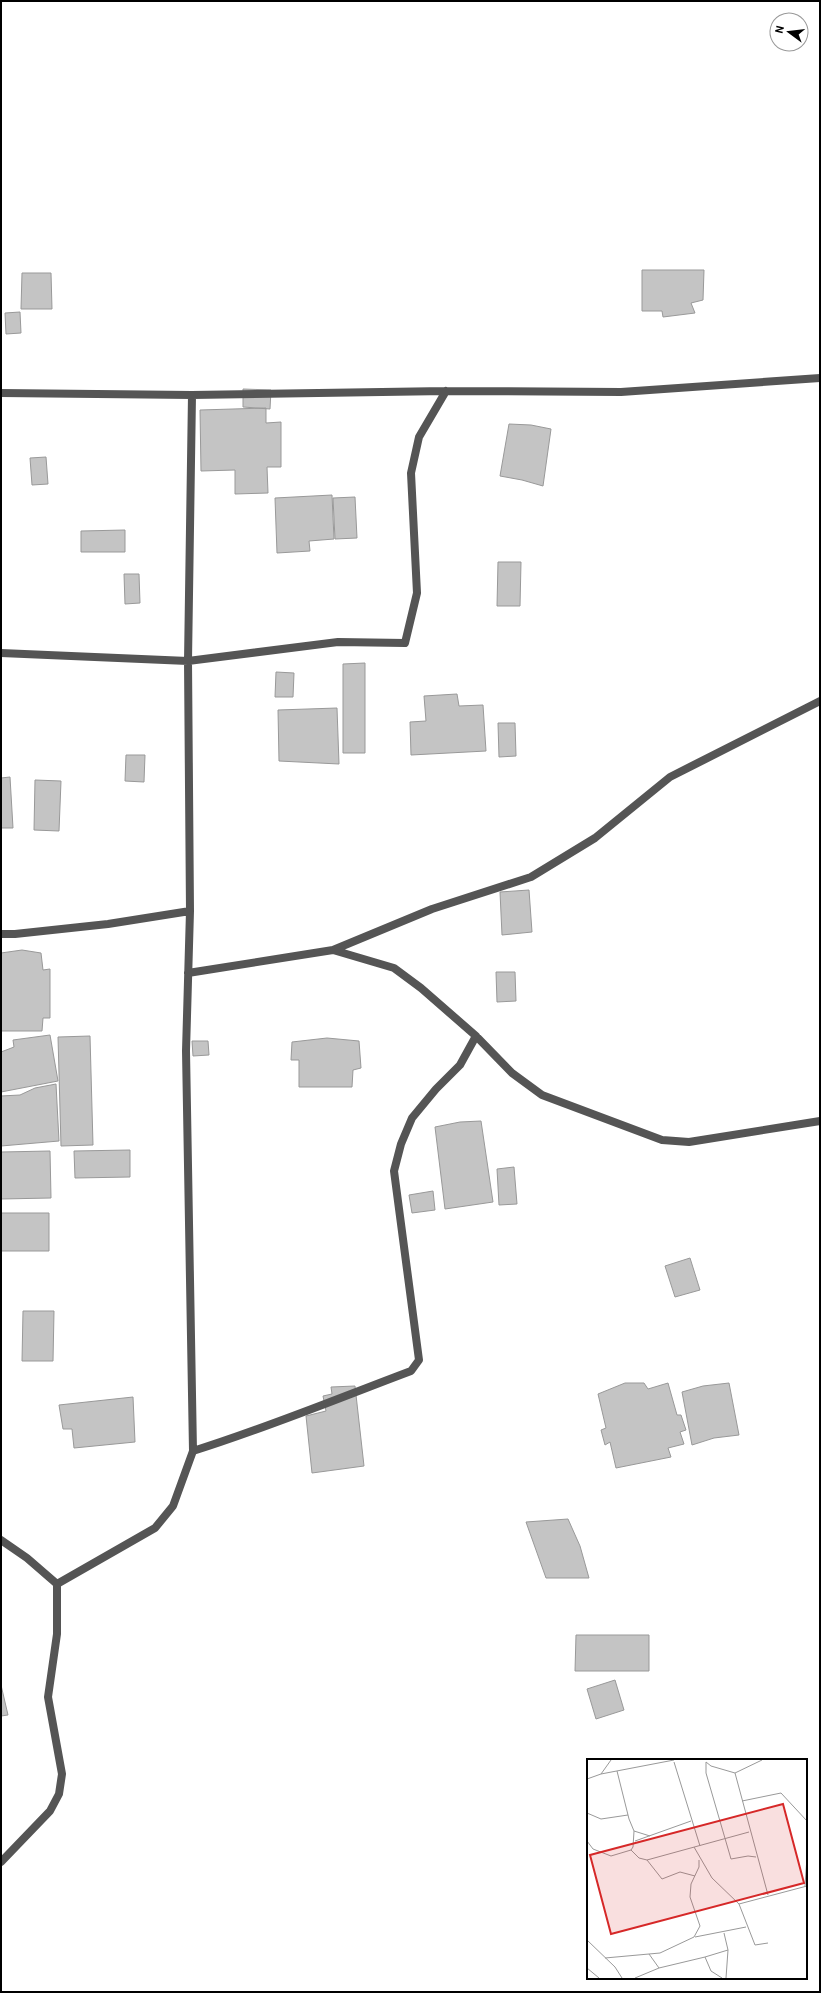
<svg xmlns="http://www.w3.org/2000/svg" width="821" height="1993" viewBox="0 0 821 1993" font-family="Barlow,sans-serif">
<rect width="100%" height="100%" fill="#fff"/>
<path fill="#c4c4c4" stroke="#999" d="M 642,270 L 704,270 L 703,300 L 691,303 L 695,313 L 663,317 L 662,311 L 642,311 Z
M 22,273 L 51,273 L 52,309 L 21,309 Z
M 20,312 L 21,333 L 6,334 L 5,313 Z
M 243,389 L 271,390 L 270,409 L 243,407 Z
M 266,408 L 266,423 L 281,422 L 281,467 L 267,467 L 268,493 L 235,494 L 235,470 L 201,471 L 200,410 Z
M 509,424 L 531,425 L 551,429 L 543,486 L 522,480 L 500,476 Z
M 46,457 L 48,484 L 32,485 L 30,458 Z
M 332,495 L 334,539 L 309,541 L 310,551 L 277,553 L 275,498 Z
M 355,497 L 357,538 L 335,539 L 333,498 Z
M 125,530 L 125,552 L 81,552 L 81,531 Z
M 498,562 L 521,562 L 520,606 L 497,606 Z
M 124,574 L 139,574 L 140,603 L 125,604 Z
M 365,663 L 365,753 L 343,753 L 343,664 Z
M 276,672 L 294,673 L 293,697 L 275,697 Z
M 457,694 L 459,706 L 483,705 L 486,751 L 411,755 L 410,722 L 426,721 L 424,696 Z
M 337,708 L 339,764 L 279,761 L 278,710 Z
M 498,723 L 515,723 L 516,756 L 499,757 Z
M 126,755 L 145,755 L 144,782 L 125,781 Z
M 10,777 L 13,828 L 1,828 L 1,778 Z
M 35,780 L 61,781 L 59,831 L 34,830 Z
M 529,890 L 532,932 L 502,935 L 500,892 Z
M 22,950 L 41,953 L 43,970 L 50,969 L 50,1018 L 43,1018 L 42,1031 L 1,1031 L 1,953 Z
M 496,972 L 515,972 L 516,1001 L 497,1002 Z
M 50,1035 L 58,1081 L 1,1092 L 1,1052 L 14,1047 L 13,1040 Z
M 90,1036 L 93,1145 L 61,1146 L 58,1037 Z
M 327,1038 L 359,1041 L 361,1068 L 353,1070 L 352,1087 L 299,1087 L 299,1060 L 291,1060 L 292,1042 Z
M 192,1041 L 208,1041 L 209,1055 L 193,1056 Z
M 56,1084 L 59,1141 L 1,1146 L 1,1096 L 20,1095 L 35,1088 Z
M 481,1121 L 493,1202 L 445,1209 L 435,1127 L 460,1122 Z
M 130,1150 L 130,1177 L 75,1178 L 74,1151 Z
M 50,1151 L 51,1198 L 1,1199 L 1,1152 Z
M 514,1167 L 517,1204 L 499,1205 L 497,1169 Z
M 433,1191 L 435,1210 L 412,1213 L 409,1195 Z
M 1,1213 L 49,1213 L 49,1251 L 1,1251 Z
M 690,1258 L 700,1290 L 675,1297 L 665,1266 Z
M 23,1311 L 54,1311 L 53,1361 L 22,1361 Z
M 625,1383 L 644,1383 L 648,1389 L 668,1383 L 677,1415 L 681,1415 L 686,1430 L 680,1432 L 684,1444 L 668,1448 L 671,1457 L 616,1468 L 610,1442 L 605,1445 L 601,1430 L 606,1428 L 598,1394 Z
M 729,1383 L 739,1435 L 714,1438 L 692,1445 L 682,1392 L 703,1386 Z
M 355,1386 L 364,1466 L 312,1473 L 306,1416 L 326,1411 L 323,1396 L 332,1394 L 331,1387 Z
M 133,1397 L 135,1442 L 74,1448 L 72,1429 L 63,1429 L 59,1405 Z
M 568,1519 L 580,1546 L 589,1578 L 546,1578 L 526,1522 Z
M 576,1635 L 649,1635 L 649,1671 L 575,1671 Z
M 615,1680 L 624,1710 L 596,1719 L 587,1689 Z
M 1,1685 L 8,1715 L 1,1716 Z"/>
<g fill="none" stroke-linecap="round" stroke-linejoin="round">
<path stroke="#555" stroke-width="8" d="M 1,393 L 192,395 L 446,391 L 621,392 L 820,378
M 192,395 L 188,661 L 190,911 L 186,1051 L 193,1451 C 267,1428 339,1398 411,1371 L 419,1360 L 394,1171 L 401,1144 L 412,1118 L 436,1089 L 460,1065 L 476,1036
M 1,653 L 188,661 L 338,642 L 405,643 L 417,593 L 411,473 L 419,437 L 446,391
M 1,934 L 15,934 L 108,924 L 190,911
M 333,950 L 394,968 L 421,988 L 476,1036 L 512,1073 L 542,1095 L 662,1140 L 689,1142 L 820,1121
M 188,973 L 333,950 L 432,909 L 531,877 L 595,838 L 670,777 L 820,701
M 1,1540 L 27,1558 L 57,1584 L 57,1634 L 48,1697 L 62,1774 L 59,1794 L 50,1811 L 1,1862
M 57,1584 L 155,1528 L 173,1506 L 193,1451"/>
</g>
<g transform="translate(587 1759)">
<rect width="220" height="220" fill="#fff"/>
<path fill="none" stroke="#999" stroke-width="1" d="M 87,3 L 113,87M 119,3 L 119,14 L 144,100 L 161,97 L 169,98M 119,3 L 124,7 L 148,14 L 175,1M 148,14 L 181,136M 14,15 L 87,1M 0,20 L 14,15 L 24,1M 155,42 L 194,34 L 220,62M 0,54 L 14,60 L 41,56M 47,72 L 63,77M 0,82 L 6,90 L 24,97 L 44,91 L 46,88 L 47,72 L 42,60 L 30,12M 48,82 L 104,62M 107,88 L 125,119 L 152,145 L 168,186 L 181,184M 44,91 L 52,99 L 60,101M 108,117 L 93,113 L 75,120 L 60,101 L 162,73M 218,127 L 220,98M 152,145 L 220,127M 137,174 L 141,191 L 139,219M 108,178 L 159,168M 0,181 L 28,208 L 35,219M 62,195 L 72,209M 118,198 L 141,191M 18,199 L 73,194 L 107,178 L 113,167 L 103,138 L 104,125 L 112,108 L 112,101M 0,209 L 12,219M 48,219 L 72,209 L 118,198 L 124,212 L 135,219"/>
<path fill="#d62828" fill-opacity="0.15" stroke="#d62828" stroke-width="2" d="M 196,45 L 217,124 L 24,175 L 3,96 Z"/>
<rect width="220" height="220" fill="none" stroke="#000" stroke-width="2"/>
</g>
<rect width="821" height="1993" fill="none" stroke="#000000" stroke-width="4"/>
<g transform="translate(789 32) rotate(285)"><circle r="19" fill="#ffffff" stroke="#999999"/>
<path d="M0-3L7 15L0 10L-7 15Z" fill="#000000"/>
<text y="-6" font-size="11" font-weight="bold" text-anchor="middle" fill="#000000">N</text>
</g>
</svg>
